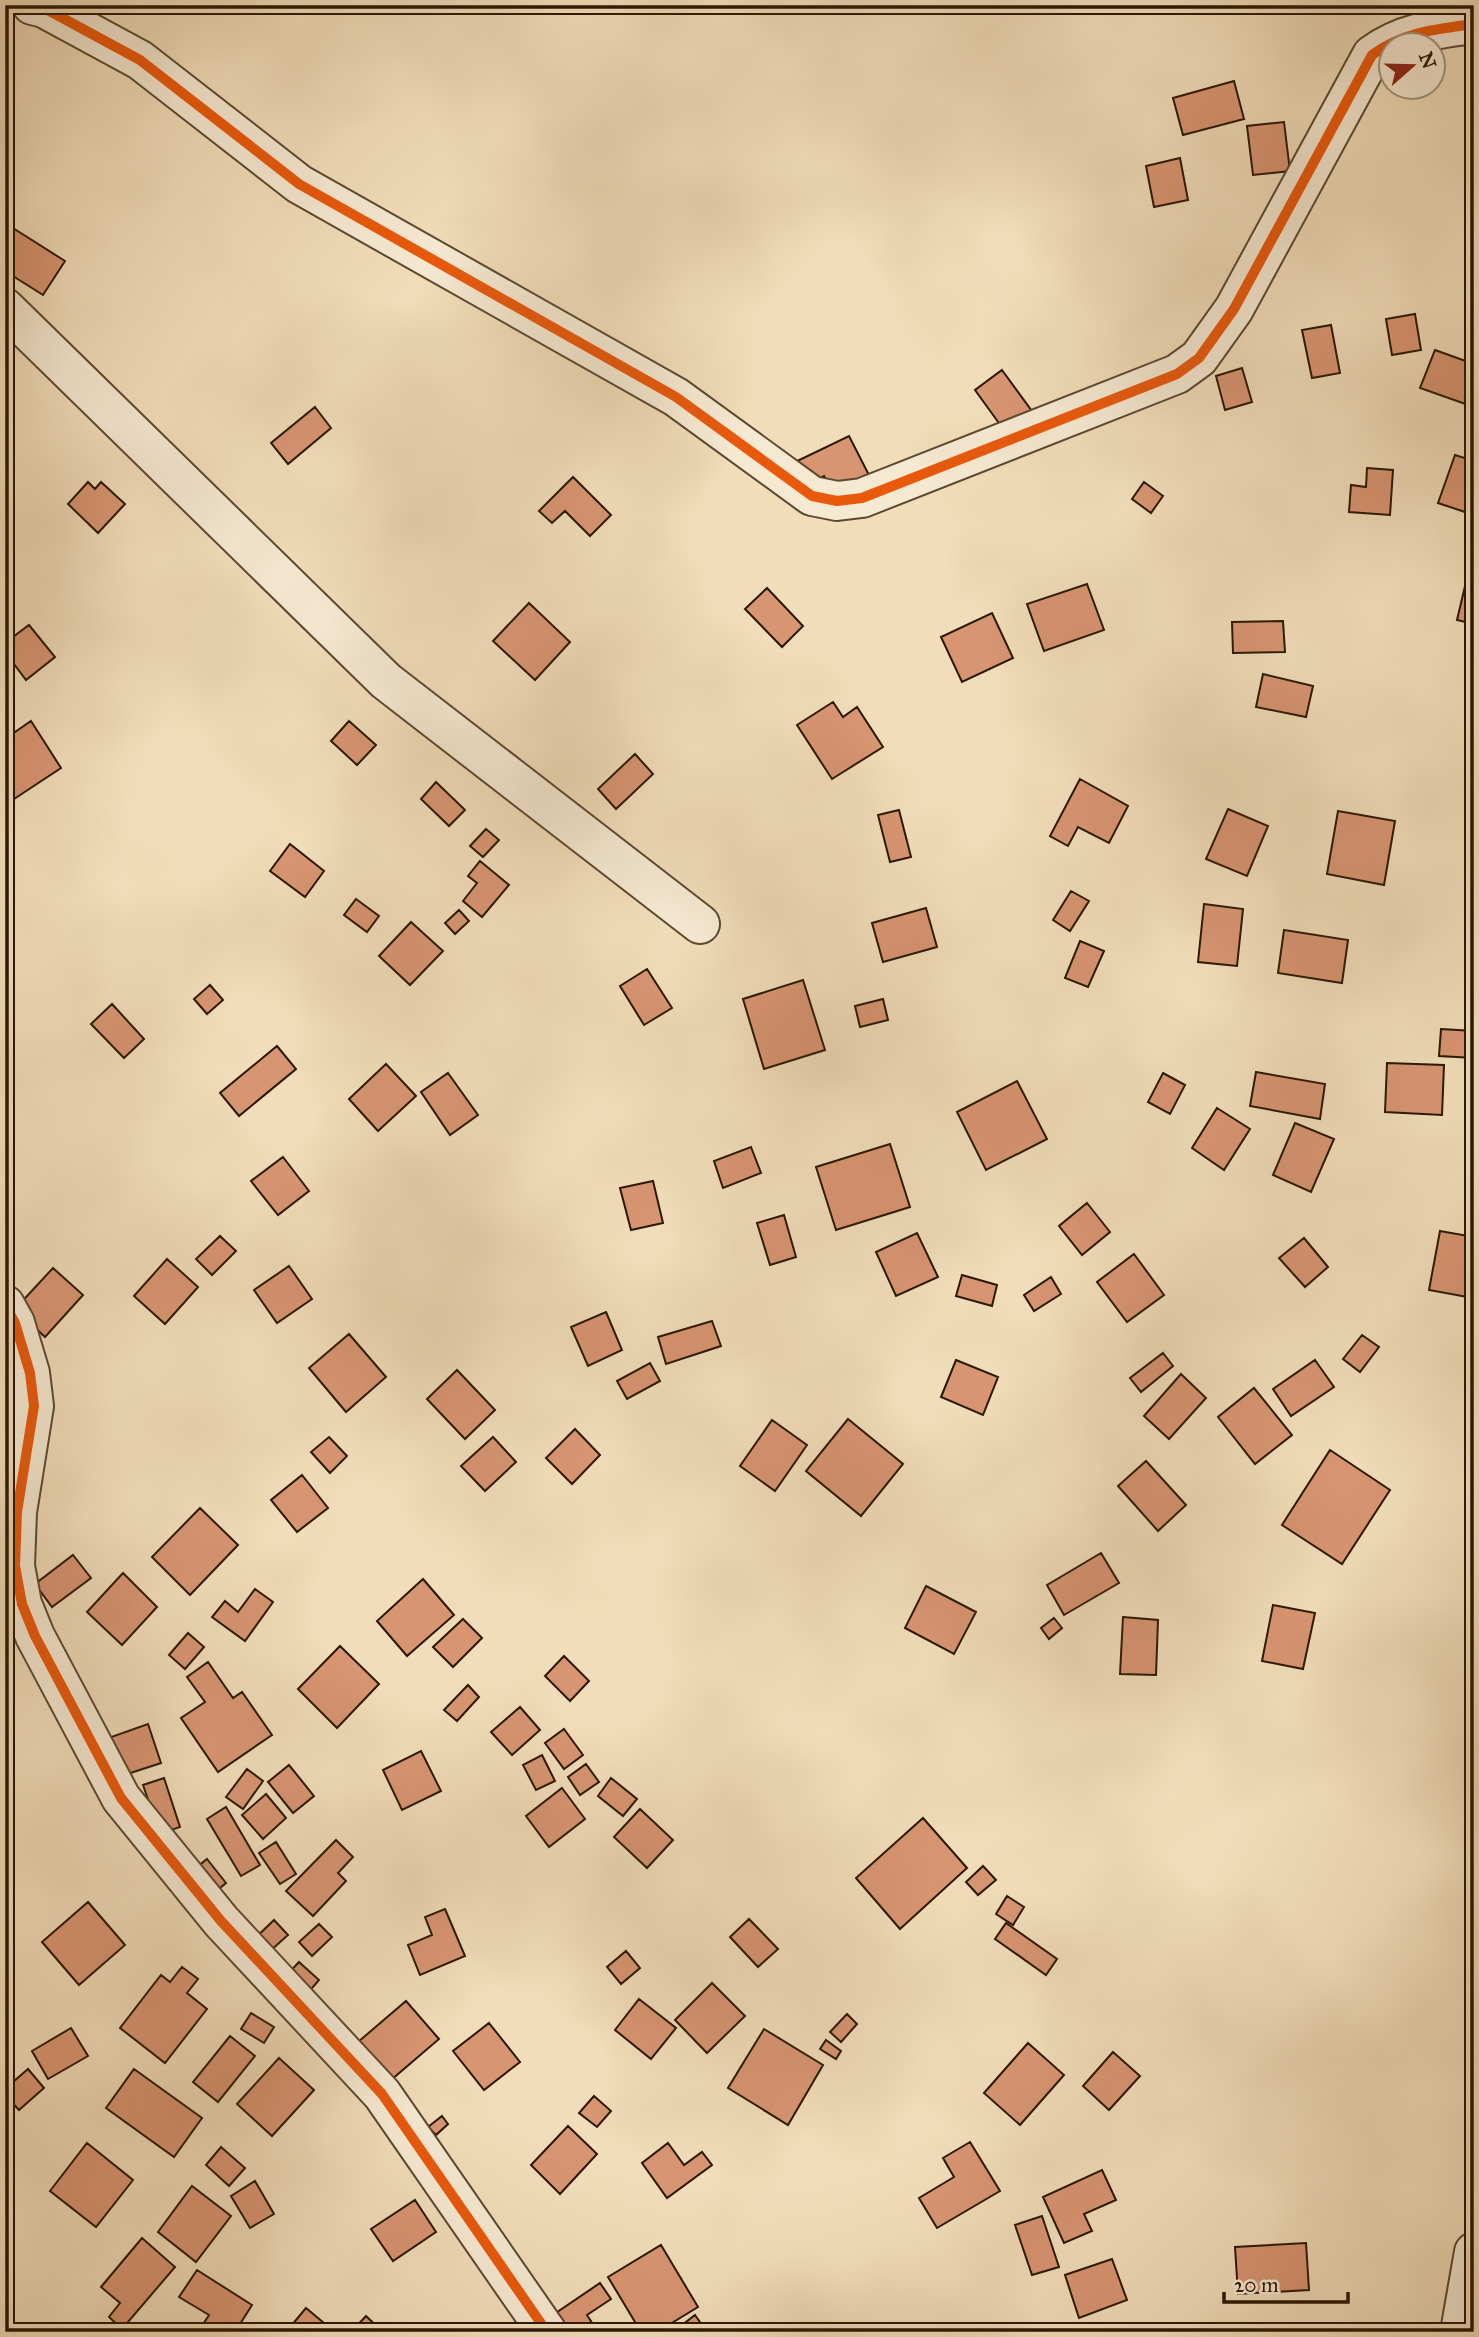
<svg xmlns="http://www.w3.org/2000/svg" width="1479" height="2337" viewBox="0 0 1479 2337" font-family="'IM FELL Great Primer',serif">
<rect width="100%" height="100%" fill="#f1ddb9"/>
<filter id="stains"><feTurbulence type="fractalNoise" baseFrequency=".00286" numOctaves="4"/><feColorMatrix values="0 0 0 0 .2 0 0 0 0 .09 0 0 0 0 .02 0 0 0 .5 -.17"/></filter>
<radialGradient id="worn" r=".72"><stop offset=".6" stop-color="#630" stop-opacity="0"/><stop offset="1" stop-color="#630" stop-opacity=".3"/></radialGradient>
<path fill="#d89572" stroke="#2a1703" stroke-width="2" d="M 1234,81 L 1244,119 L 1183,135 L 1173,98 Z
M 1284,122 L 1290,171 L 1253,175 L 1247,126 Z
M 1180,158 L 1188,200 L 1154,207 L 1146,166 Z
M 5,223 L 65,261 L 43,295 L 5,271 Z
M 1415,314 L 1421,350 L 1392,355 L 1386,319 Z
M 1331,325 L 1340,373 L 1312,378 L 1302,330 Z
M 1435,350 L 1474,364 L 1474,407 L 1420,388 Z
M 1242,368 L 1252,402 L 1225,410 L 1216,376 Z
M 1002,370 L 1037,418 L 1009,437 L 975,390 Z
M 315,407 L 331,428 L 288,464 L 271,443 Z
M 849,436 L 871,479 L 835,497 L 824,476 L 803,487 L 791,464 Z
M 1455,455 L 1474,461 L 1474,515 L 1438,503 Z
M 1367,468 L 1393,470 L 1390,515 L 1349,512 L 1351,485 L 1366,487 Z
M 573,477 L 611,515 L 590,536 L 565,511 L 552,523 L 539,511 Z
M 88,482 L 95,489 L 101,482 L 125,504 L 98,533 L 68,504 Z
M 1144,482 L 1163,496 L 1151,513 L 1132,499 Z
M 1470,565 L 1474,566 L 1474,624 L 1457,620 Z
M 1087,584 L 1104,630 L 1044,651 L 1027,604 Z
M 767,588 L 803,626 L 782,647 L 745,609 Z
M 529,603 L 570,642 L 535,680 L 493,641 Z
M 992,613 L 1013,658 L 962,682 L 941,637 Z
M 1283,621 L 1285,652 L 1233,653 L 1232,622 Z
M 29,625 L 55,657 L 26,680 L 5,652 L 5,643 Z
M 1263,674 L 1313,686 L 1306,717 L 1256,707 Z
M 833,702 L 843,717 L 857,707 L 883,747 L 832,779 L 797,725 Z
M 31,721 L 61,768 L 5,805 L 5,739 Z
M 349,721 L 376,745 L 357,765 L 331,741 Z
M 635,754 L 653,774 L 616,809 L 598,789 Z
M 1080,779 L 1128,806 L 1109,843 L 1078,827 L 1068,846 L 1050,836 Z
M 436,782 L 465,810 L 449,826 L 421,799 Z
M 1228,809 L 1268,826 L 1247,876 L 1206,859 Z
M 899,810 L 911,857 L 890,862 L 878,815 Z
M 1338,811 L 1395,821 L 1384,885 L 1327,874 Z
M 486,829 L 499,840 L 483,857 L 470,846 Z
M 290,844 L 324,871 L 305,897 L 270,871 Z
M 480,861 L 509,885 L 482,917 L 463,901 L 477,883 L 468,876 Z
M 1071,891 L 1089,901 L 1070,931 L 1053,920 Z
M 356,899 L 379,916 L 367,932 L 344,915 Z
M 1204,904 L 1243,909 L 1237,966 L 1198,962 Z
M 926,908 L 937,947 L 883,962 L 872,923 Z
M 459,910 L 469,921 L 455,934 L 445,923 Z
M 411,922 L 443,951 L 410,985 L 379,956 Z
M 1284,930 L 1348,940 L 1342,983 L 1278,973 Z
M 1080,941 L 1104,951 L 1088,987 L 1065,978 Z
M 647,969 L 672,1008 L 644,1025 L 620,986 Z
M 803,980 L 825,1050 L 764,1069 L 743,999 Z
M 210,985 L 223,1000 L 207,1014 L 194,999 Z
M 883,999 L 888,1020 L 860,1027 L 855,1006 Z
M 112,1004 L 144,1039 L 124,1058 L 91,1024 Z
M 1441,1029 L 1474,1031 L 1474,1058 L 1439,1056 Z
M 277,1046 L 296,1069 L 239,1116 L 220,1093 Z
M 1387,1063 L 1444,1065 L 1442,1115 L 1385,1112 Z
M 386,1064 L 416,1096 L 378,1131 L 349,1099 Z
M 1256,1072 L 1325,1084 L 1320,1119 L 1250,1106 Z
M 448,1073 L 478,1115 L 450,1135 L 421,1092 Z
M 1163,1073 L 1185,1085 L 1170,1114 L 1148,1102 Z
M 1017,1081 L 1047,1139 L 986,1170 L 957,1112 Z
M 1217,1108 L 1250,1129 L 1224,1170 L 1192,1148 Z
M 1295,1123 L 1334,1139 L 1311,1192 L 1273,1175 Z
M 890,1144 L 910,1207 L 836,1230 L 816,1167 Z
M 751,1147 L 761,1173 L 723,1188 L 714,1161 Z
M 283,1157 L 309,1191 L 278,1215 L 251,1181 Z
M 653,1181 L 663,1223 L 631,1230 L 620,1188 Z
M 1087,1203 L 1110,1232 L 1082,1255 L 1059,1226 Z
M 784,1215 L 796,1257 L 770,1265 L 757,1223 Z
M 1440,1231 L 1474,1237 L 1473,1298 L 1429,1290 Z
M 917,1233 L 938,1277 L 896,1296 L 876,1252 Z
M 220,1236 L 236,1251 L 212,1275 L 196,1259 Z
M 1304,1238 L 1328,1267 L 1305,1287 L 1279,1258 Z
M 1134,1254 L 1164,1295 L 1127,1322 L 1097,1282 Z
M 167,1259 L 198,1287 L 165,1324 L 134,1296 Z
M 289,1266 L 312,1299 L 277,1323 L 254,1290 Z
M 53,1268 L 83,1295 L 45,1337 L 15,1309 Z
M 962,1275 L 997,1285 L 992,1306 L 956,1296 Z
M 1051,1277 L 1061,1294 L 1034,1311 L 1024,1295 Z
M 606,1312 L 622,1350 L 588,1366 L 571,1327 Z
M 712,1321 L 721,1346 L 666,1364 L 658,1337 Z
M 349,1334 L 386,1377 L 346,1412 L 309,1368 Z
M 1362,1335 L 1379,1347 L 1360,1372 L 1343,1359 Z
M 1163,1353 L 1173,1366 L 1141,1392 L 1130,1378 Z
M 956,1360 L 998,1377 L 983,1415 L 941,1397 Z
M 1315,1360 L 1334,1387 L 1291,1416 L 1273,1389 Z
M 650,1363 L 660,1381 L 627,1399 L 617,1381 Z
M 457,1370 L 495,1410 L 465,1439 L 427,1399 Z
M 1181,1374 L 1206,1398 L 1169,1439 L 1144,1416 Z
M 1254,1388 L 1292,1435 L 1255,1464 L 1218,1417 Z
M 848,1419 L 903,1464 L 861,1516 L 806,1471 Z
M 772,1420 L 807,1445 L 775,1491 L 740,1466 Z
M 575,1429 L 600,1455 L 572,1484 L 546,1458 Z
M 329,1437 L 347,1456 L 330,1473 L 311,1452 Z
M 493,1437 L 516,1462 L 485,1491 L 461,1466 Z
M 1330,1450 L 1390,1490 L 1342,1564 L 1282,1525 Z
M 1146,1461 L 1186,1505 L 1158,1531 L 1118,1486 Z
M 302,1475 L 328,1508 L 297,1532 L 271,1500 Z
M 200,1508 L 238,1545 L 190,1595 L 152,1557 Z
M 1101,1553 L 1119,1583 L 1064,1615 L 1047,1585 Z
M 73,1555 L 91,1578 L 52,1607 L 35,1584 Z
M 123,1573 L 157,1607 L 122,1645 L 87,1612 Z
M 423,1579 L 454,1615 L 407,1656 L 377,1621 Z
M 926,1586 L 976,1612 L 954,1654 L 905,1628 Z
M 255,1589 L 273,1602 L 245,1641 L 212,1617 L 225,1601 L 238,1612 Z
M 1273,1605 L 1315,1613 L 1303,1669 L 1262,1661 Z
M 1123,1617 L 1158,1620 L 1156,1675 L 1120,1674 Z
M 1054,1618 L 1062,1628 L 1049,1639 L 1041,1628 Z
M 463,1619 L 482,1638 L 453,1667 L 433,1647 Z
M 188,1633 L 204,1647 L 185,1669 L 169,1655 Z
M 340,1646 L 379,1684 L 337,1728 L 298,1689 Z
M 564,1656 L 589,1681 L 570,1701 L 545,1676 Z
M 208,1662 L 233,1698 L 242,1692 L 272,1735 L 218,1772 L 181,1718 L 205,1702 L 187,1677 Z
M 468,1685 L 479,1697 L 457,1721 L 444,1710 Z
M 520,1707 L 540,1730 L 512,1755 L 491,1732 Z
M 148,1724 L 161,1763 L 109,1780 L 97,1742 Z
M 564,1729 L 583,1755 L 564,1769 L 545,1743 Z
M 421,1751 L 441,1791 L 402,1810 L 383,1770 Z
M 542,1755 L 555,1781 L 536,1790 L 523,1765 Z
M 586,1764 L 599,1782 L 580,1795 L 568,1777 Z
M 289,1765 L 314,1796 L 293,1813 L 268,1782 Z
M 247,1769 L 263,1781 L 243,1809 L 226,1797 Z
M 164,1778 L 180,1827 L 160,1834 L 143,1785 Z
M 611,1778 L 637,1799 L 623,1816 L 598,1796 Z
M 562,1788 L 585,1819 L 549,1847 L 526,1816 Z
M 266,1794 L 286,1818 L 263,1839 L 242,1815 Z
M 226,1807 L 260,1865 L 241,1876 L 207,1819 Z
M 640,1809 L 673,1840 L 647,1868 L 614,1837 Z
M 923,1818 L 967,1868 L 900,1929 L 856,1878 Z
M 336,1840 L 353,1857 L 338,1873 L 346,1881 L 313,1916 L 286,1891 Z
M 276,1842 L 296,1874 L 280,1884 L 259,1853 Z
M 207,1859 L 226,1883 L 204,1901 L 185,1877 Z
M 983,1866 L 996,1880 L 978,1895 L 966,1882 Z
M 1007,1896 L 1024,1907 L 1013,1925 L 996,1914 Z
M 88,1902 L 125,1945 L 79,1985 L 42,1942 Z
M 445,1909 L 465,1956 L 420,1975 L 408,1945 L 432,1935 L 425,1917 Z
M 749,1919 L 778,1949 L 758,1967 L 730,1937 Z
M 274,1920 L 288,1935 L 260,1960 L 247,1946 Z
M 1006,1923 L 1057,1959 L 1046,1975 L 995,1939 Z
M 319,1924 L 332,1937 L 312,1956 L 299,1942 Z
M 626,1951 L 640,1968 L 621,1984 L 607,1967 Z
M 299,1962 L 319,1980 L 306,1995 L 286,1976 Z
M 182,1967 L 198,1979 L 187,1993 L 207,2009 L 165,2063 L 120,2028 L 161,1975 L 170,1982 Z
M 712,1983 L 745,2016 L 707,2053 L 675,2020 Z
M 639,1999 L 676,2028 L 651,2059 L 615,2030 Z
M 406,2001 L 439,2039 L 391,2080 L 358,2042 Z
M 251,2013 L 274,2027 L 264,2043 L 241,2029 Z
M 847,2014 L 857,2024 L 841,2042 L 830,2032 Z
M 489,2023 L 520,2062 L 484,2090 L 453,2051 Z
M 71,2028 L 88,2056 L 48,2079 L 32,2051 Z
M 764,2029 L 823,2065 L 788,2125 L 728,2088 Z
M 230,2036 L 255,2056 L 218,2102 L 193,2082 Z
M 826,2040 L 841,2051 L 836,2059 L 820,2049 Z
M 1028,2043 L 1064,2075 L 1020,2125 L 984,2093 Z
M 1113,2052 L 1140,2076 L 1109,2110 L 1083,2086 Z
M 279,2058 L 314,2090 L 272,2136 L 237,2104 Z
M 28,2069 L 44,2088 L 19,2110 L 5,2095 L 5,2089 Z
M 134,2069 L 202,2118 L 174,2157 L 106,2108 Z
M 594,2096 L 611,2111 L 597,2127 L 579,2113 Z
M 442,2116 L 448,2124 L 436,2135 L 428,2127 Z
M 568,2126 L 597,2154 L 560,2194 L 531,2165 Z
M 970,2142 L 1000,2191 L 937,2228 L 919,2198 L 954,2177 L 943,2158 Z
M 87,2143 L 133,2180 L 96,2227 L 50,2191 Z
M 668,2143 L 684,2165 L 702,2152 L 712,2165 L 667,2198 L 642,2163 Z
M 221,2147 L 245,2168 L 229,2186 L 206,2165 Z
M 1102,2170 L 1116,2200 L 1084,2214 L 1092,2231 L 1064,2243 L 1043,2197 Z
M 255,2181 L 274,2214 L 250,2228 L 231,2196 Z
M 192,2186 L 231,2216 L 196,2262 L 158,2232 Z
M 415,2200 L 436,2232 L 393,2261 L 371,2229 Z
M 1042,2216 L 1059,2267 L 1032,2275 L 1015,2225 Z
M 142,2238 L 175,2267 L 122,2329 L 109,2317 L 120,2303 L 101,2287 Z
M 1306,2243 L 1309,2290 L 1238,2294 L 1235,2247 Z
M 661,2245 L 698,2307 L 657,2332 L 641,2332 L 608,2277 Z
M 1112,2259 L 1127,2300 L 1079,2318 L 1065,2275 Z
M 197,2270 L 252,2305 L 235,2332 L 198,2332 L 209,2315 L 179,2297 Z
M 600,2283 L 611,2299 L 587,2315 L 598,2332 L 547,2332 L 541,2323 Z
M 306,2308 L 330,2328 L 326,2332 L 286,2332 Z
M 695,2315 L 707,2332 L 673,2332 Z
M 366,2316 L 383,2332 L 351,2332 Z"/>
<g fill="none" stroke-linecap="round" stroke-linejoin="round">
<defs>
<path id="minor" d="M 32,5 L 44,8 L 140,60 L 299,184 L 676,397 L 812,496 L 837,501 L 862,498 L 1177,374 L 1199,358 L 1234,309 L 1372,55 C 1403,32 1436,29 1474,24
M 5,308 L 386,681 L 700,924
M 5,1305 L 15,1323 L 30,1373 L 34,1406 L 17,1512 L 15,1566 L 22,1604 L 35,1636 L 121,1798 L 221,1921 L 382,2094 L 547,2332
M 1460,2332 L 1474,2252"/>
</defs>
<use href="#minor" stroke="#5c4830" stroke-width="42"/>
<use href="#minor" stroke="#f6e9d2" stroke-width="38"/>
<defs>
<path id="cycleway" d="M 32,5 L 44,8 L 140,60 L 299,184 L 676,397 L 812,496 L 837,501 L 862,498 L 1177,374 L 1199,358 L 1234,309 L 1372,55 C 1403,32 1436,29 1474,24
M 5,1305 L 15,1323 L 30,1373 L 34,1406 L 17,1512 L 15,1566 L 22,1604 L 35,1636 L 121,1798 L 221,1921 L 382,2094 L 547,2332"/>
</defs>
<use href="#cycleway" stroke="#f6e9d2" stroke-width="15"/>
<use href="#cycleway" stroke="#e8590c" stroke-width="10"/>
</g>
<rect width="1479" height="2337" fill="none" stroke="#f1ddb9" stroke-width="28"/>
<rect x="7" y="7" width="1465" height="2323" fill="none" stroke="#2a1703" stroke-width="3.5"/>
<rect x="14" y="14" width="1451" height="2309" fill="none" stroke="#2a1703" stroke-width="2"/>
<g transform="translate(1412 66) rotate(70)"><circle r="33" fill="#f6e9d2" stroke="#a4957f" stroke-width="2"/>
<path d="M0-5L12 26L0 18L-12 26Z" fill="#8f2418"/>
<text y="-10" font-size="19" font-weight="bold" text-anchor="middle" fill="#2a1703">N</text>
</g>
<path d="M1224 2292v10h124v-10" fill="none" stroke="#2a1703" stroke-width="3.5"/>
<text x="1234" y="2292" font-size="21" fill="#2a1703" stroke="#f6e9d2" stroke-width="5" paint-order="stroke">20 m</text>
<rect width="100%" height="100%" filter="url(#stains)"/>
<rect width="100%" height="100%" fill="url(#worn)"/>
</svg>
